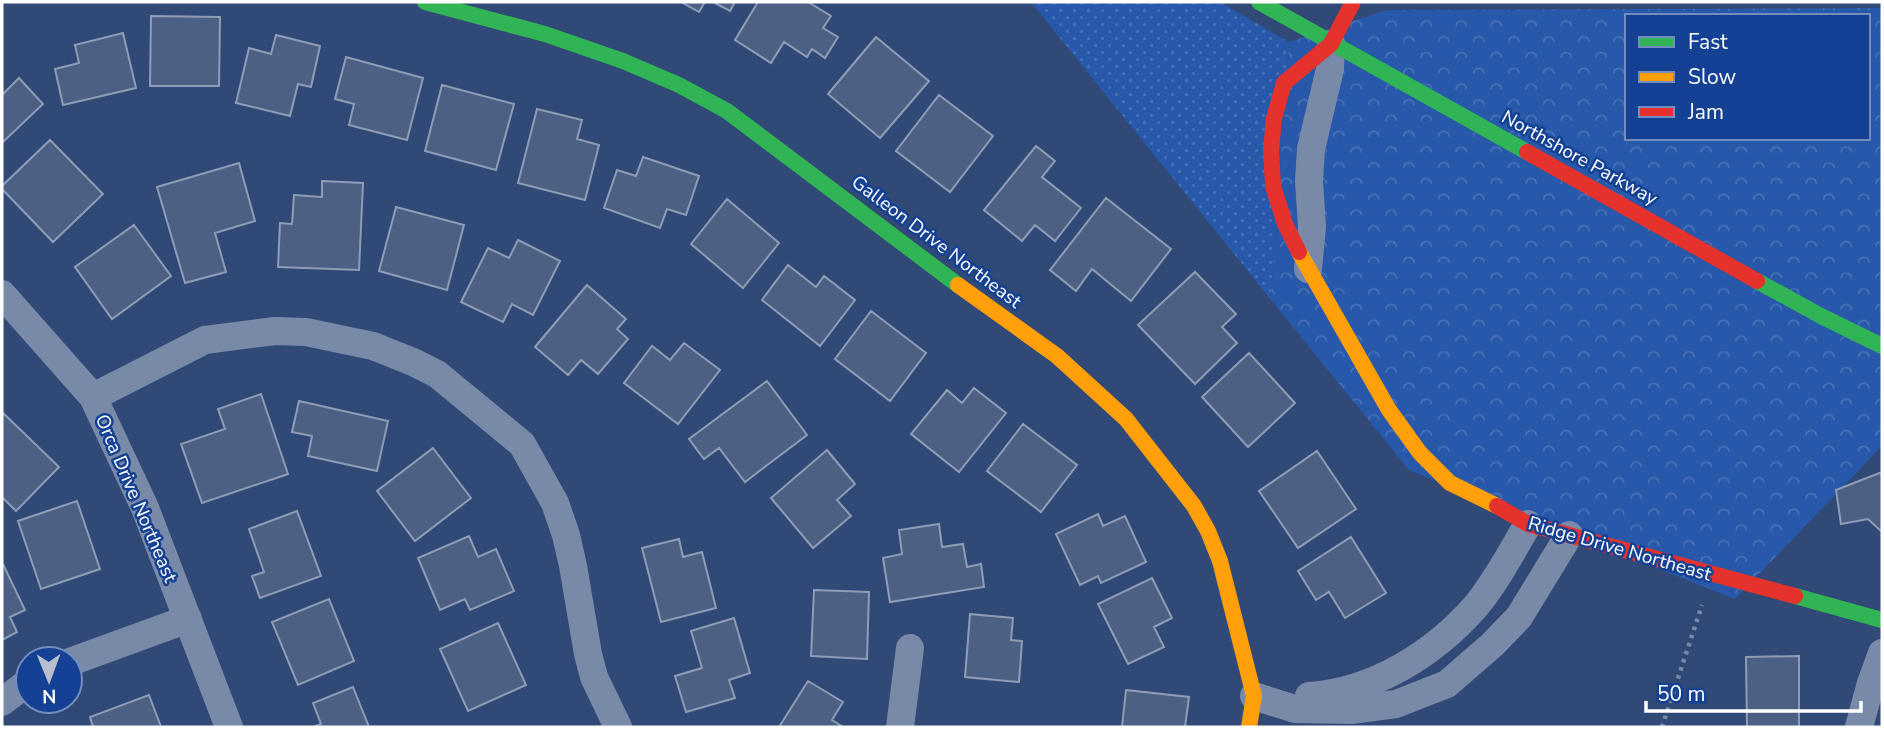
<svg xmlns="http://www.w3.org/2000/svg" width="1884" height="729" viewBox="0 0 1884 729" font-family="'Nunito Sans',sans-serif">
<defs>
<pattern id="grass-dots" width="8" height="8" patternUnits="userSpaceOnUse" patternTransform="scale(1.75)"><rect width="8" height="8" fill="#2758aa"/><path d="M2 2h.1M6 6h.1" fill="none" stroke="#4771b7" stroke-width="1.8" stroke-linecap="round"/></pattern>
<pattern id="forest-crowns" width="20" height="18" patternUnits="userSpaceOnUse" patternTransform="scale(1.75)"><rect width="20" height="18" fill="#2758aa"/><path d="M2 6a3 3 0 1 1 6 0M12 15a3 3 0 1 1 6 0" fill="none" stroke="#4771b7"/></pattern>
</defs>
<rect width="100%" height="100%" fill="#314976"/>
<path fill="url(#grass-dots)" d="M 1031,2 L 1220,2 L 1289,42 L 1271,300 Z"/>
<path fill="url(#forest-crowns)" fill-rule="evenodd" d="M 1882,8 L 1882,446 L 1735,599 L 1409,470 L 1271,300 L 1289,42 L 1387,10 ZM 1627,16 L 1868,16 L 1868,138 L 1627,138 Z"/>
<path fill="#4c6084" stroke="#8e9cb6" stroke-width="2" d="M 681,2 L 705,2 L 699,12 Z
M 713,2 L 735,2 L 730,11 Z
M 758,2 L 808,2 L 831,16 L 823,28 L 838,37 L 825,58 L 812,49 L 807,57 L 784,42 L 771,63 L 735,40 Z
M 151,16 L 220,17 L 219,86 L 150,86 Z
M 123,33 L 136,88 L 63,105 L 55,69 L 79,63 L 75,45 Z
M 276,35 L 320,46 L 311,87 L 298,84 L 290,116 L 236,103 L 249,48 L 271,54 Z
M 876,37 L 929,81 L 880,138 L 828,94 Z
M 346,57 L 423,78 L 407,140 L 349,125 L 354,104 L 335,99 Z
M 19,78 L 43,104 L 2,143 L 2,95 Z
M 442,85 L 514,104 L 496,170 L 425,151 Z
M 939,95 L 993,136 L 950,192 L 896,151 Z
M 537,109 L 582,120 L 577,139 L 599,145 L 585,200 L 518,183 Z
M 50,140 L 103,194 L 53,242 L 2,189 L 2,186 Z
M 1036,146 L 1055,161 L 1042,177 L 1081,208 L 1055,241 L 1035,225 L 1022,241 L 984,210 Z
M 643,157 L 699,176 L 686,215 L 667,209 L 660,228 L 604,208 L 617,170 L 636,176 Z
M 239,163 L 255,221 L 215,233 L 226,272 L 185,283 L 157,187 Z
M 322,181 L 363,183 L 359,270 L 278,267 L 280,223 L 292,224 L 294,195 L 322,197 Z
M 1106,198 L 1171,249 L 1131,301 L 1092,269 L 1076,291 L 1050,270 Z
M 727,199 L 779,243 L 743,288 L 691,244 Z
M 396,207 L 464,225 L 447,290 L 379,271 Z
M 134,225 L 171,276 L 112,319 L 75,267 Z
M 518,240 L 560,261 L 533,315 L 512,304 L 503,322 L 461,302 L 488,248 L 509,258 Z
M 788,265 L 816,287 L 824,276 L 855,300 L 820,346 L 762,300 Z
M 1195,272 L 1236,314 L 1222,327 L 1237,343 L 1195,384 L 1138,325 Z
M 587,285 L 626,319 L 617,329 L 628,339 L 598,374 L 581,360 L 568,375 L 535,347 Z
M 871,311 L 926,353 L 890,401 L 835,359 Z
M 684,343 L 720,370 L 678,424 L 624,383 L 652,346 L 670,360 Z
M 1249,353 L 1295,403 L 1248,447 L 1202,397 Z
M 767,381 L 807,435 L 745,482 L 719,448 L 704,459 L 689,439 Z
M 974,388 L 1006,413 L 959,472 L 911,434 L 947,390 L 962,403 Z
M 261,394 L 288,474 L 202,503 L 181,444 L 225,429 L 218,409 Z
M 299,401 L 388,421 L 377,471 L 308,456 L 312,436 L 292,432 Z
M 2,412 L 59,467 L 16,511 L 2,497 Z
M 1023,424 L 1077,465 L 1041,512 L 987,471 Z
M 433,448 L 471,498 L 415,541 L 377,491 Z
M 827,450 L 855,484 L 837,500 L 851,516 L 813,548 L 771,498 Z
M 1317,451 L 1356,509 L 1298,548 L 1259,491 Z
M 1882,472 L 1882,532 L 1868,519 L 1841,524 L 1836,490 Z
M 77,501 L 100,569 L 41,589 L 18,521 Z
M 297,511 L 321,576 L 260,598 L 252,576 L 264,572 L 249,529 Z
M 1098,514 L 1103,526 L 1125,516 L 1146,562 L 1101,583 L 1098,576 L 1080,585 L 1056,534 Z
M 939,524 L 942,547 L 963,544 L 967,567 L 981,564 L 984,587 L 890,602 L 883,558 L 902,554 L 899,530 Z
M 469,536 L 478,557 L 496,549 L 514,591 L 470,610 L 465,599 L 440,610 L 418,558 Z
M 1351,537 L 1386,593 L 1345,618 L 1329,592 L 1316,600 L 1298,571 Z
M 679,539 L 683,557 L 702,552 L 716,608 L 661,622 L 642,548 Z
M 2,562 L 25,610 L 10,617 L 17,632 L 2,640 Z
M 1152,578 L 1172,618 L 1154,627 L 1164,647 L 1128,664 L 1098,604 Z
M 814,590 L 869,592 L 867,659 L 811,656 Z
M 329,599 L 354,661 L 298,685 L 272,622 Z
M 970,614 L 1013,618 L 1011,640 L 1022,641 L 1019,682 L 965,677 Z
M 734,618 L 750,673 L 729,680 L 735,698 L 686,712 L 675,676 L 702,668 L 691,631 Z
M 498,623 L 526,685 L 468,711 L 440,649 Z
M 1799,656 L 1799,727 L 1747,727 L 1746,657 Z
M 808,681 L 843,702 L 832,720 L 843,727 L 779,727 Z
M 353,687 L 369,727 L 313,727 L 321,724 L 313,703 Z
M 1126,690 L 1189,697 L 1185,727 L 1122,727 Z
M 149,695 L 161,727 L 93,727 L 90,717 Z"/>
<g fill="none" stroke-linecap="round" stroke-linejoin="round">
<path stroke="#798aa9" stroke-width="4.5" stroke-dasharray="3.5 5" stroke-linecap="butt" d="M 1662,727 L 1702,605"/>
<path stroke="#798aa9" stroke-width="28" d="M 1308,269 L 1312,227 L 1309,181 L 1311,149 L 1330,69 L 1331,44
M 2,294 L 93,397 L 145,508 L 229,727
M 93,397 L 205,340 L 275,331 L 306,332 L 373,346 L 413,362 L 437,374 L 522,444 L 555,503 L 566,535 L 573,566 L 588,654 L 594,677 L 618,727
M 70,662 L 188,619
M 1254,696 L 1295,709 L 1351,710 L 1396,704 L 1447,684 L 1492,645 L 1519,617 L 1569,535
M 1309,696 C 1373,692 1434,654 1476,606 C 1496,582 1512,551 1528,524
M 2,702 L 28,682
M 900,727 L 910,648
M 1859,727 L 1871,683 L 1882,653"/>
<path stroke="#30b455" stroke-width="16" d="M 425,2 L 545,34 L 623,61 L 679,85 L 727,111 L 958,285
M 1259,2 L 1527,152
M 1757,281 L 1821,316 L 1882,346
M 1795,596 L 1882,620"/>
<path stroke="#ff9f0a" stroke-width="16" d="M 1299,252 L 1389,410 L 1420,453 L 1450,483 L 1497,506
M 958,285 L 1057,356 L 1126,419 L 1194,506 L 1208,531 L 1220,561 L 1254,696 L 1249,727"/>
<path stroke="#e5322d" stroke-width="16" d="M 1527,152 L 1757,281
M 1299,252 L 1285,224 L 1273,186 L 1271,150 L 1274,118 L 1284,83 L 1331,44 L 1353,2
M 1497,506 L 1528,524 L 1795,596"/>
</g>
<g text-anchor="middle" stroke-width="5" stroke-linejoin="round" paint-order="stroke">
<g font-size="19" fill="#fff" stroke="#144193">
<text transform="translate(1580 157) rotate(29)" y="7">Northshore Parkway</text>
<text transform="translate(937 241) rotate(37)" y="7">Galleon Drive Northeast</text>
<text transform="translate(137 498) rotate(67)" y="7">Orca Drive Northeast</text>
<text transform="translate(1620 548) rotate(16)" y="7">Ridge Drive Northeast</text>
</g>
</g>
<rect width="1884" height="729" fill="none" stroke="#ffffff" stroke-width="7"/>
<rect x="1625" y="14" width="245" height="126" fill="#144193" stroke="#728dbe" stroke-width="2"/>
<rect x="1639" y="37" width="35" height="10" fill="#30b455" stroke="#728dbe" stroke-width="2"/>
<text x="1688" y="49" font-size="21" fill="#ffffff">Fast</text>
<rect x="1639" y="72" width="35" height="10" fill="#ff9f0a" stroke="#728dbe" stroke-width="2"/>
<text x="1688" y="84" font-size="21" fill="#ffffff">Slow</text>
<rect x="1639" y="107" width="35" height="10" fill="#e5322d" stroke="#728dbe" stroke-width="2"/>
<text x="1688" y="119" font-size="21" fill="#ffffff">Jam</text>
<g transform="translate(49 680) rotate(179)"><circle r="33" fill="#144193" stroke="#728dbe" stroke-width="2"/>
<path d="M0-5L12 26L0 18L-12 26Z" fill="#b7bfcf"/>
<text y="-10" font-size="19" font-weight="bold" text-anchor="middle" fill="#ffffff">N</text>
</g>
<path d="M1646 701v10h215v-10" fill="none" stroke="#ffffff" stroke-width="3.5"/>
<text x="1657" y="701" font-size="21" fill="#ffffff" stroke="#144193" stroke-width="5" paint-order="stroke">50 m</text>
</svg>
